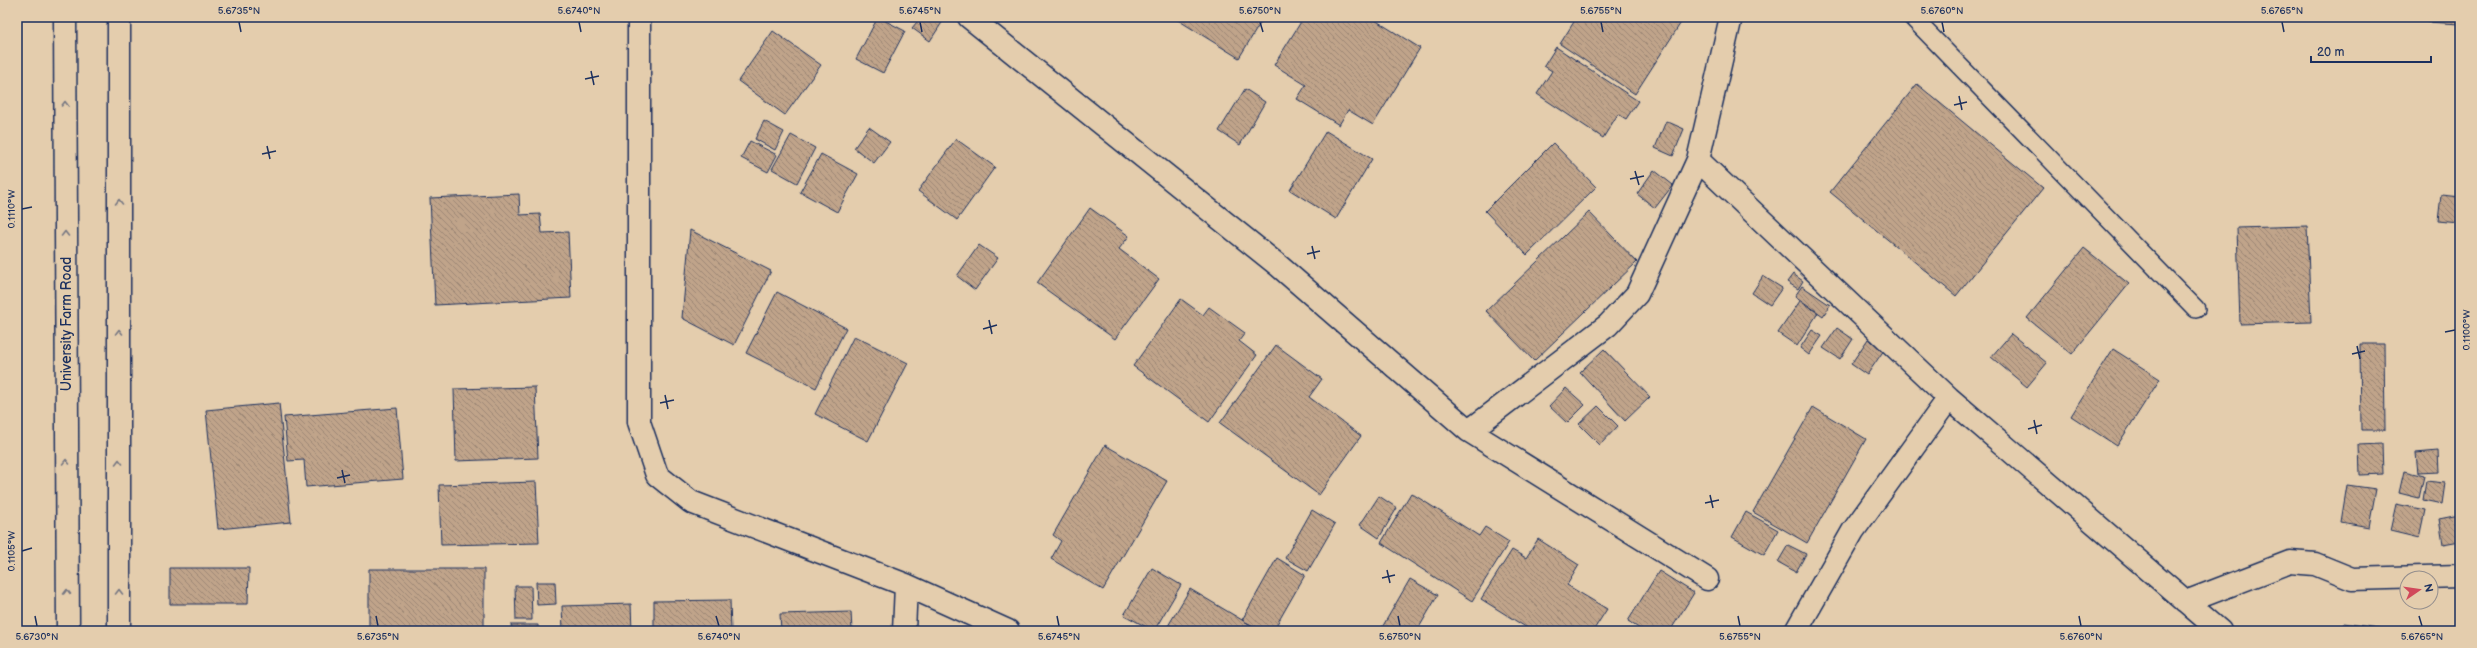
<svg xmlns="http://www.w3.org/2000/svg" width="2477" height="648" viewBox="0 0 2477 648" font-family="'Balsamiq Sans',sans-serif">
<defs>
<pattern id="building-back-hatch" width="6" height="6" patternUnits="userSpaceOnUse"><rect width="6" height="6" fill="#c0a48a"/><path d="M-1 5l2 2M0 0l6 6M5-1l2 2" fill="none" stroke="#9b8674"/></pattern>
</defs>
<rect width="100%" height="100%" fill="#e4cdad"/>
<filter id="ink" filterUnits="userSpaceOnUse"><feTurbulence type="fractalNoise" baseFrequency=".025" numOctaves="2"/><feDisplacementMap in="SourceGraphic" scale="8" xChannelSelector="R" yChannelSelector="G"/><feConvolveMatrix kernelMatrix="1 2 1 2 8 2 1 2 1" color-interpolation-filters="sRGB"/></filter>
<g filter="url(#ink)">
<path fill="url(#building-back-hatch)" stroke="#1b2f5e" d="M 878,17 L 905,31 L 883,73 L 856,59 Z
M 921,17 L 938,17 L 943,21 L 930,41 L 912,28 Z
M 1173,17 L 1264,17 L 1239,58 Z
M 1304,17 L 1370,17 L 1420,48 L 1373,125 L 1348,110 L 1339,125 L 1297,99 L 1306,85 L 1274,65 Z
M 1577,17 L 1675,17 L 1682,21 L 1635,94 L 1560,44 Z
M 2427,17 L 2460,17 L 2460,24 L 2427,22 Z
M 773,31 L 821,65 L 785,115 L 738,81 Z
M 1556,47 L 1638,101 L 1626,119 L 1618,114 L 1603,138 L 1537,94 L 1552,71 L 1544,66 Z
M 1917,84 L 2043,188 L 1956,296 L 1830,192 Z
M 1245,89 L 1265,102 L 1240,145 L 1219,131 Z
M 764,121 L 784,132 L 775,150 L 755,139 Z
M 1666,121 L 1684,129 L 1673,156 L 1655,148 Z
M 869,127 L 890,142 L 874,163 L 854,148 Z
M 1326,131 L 1372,159 L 1336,219 L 1290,190 Z
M 791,135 L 815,148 L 797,183 L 772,169 Z
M 956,139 L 995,167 L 957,220 L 918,191 Z
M 750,141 L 777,155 L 768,172 L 741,158 Z
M 1553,143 L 1596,187 L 1527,255 L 1485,211 Z
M 821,154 L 858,174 L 837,212 L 800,192 Z
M 1654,170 L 1673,185 L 1655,208 L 1637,194 Z
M 519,194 L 520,215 L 540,214 L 542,233 L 568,232 L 571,298 L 435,305 L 430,198 Z
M 2441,195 L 2460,197 L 2459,223 L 2438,221 Z
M 1090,208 L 1129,236 L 1119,249 L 1159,279 L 1115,339 L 1037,283 Z
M 1589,212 L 1637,262 L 1534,361 L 1486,311 Z
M 2307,226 L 2311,322 L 2240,324 L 2237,228 Z
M 690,230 L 771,271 L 734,345 L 682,318 Z
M 979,245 L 998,258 L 975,290 L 957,276 Z
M 2084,248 L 2129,284 L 2072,354 L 2027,318 Z
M 1793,274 L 1803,281 L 1798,289 L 1787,282 Z
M 1763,276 L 1782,288 L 1770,305 L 1752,293 Z
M 1802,286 L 1830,305 L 1823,316 L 1795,296 Z
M 777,292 L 846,328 L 816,388 L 746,353 Z
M 1181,299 L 1203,315 L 1209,307 L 1245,333 L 1239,341 L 1257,355 L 1209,422 L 1133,366 Z
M 1800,301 L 1818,313 L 1797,346 L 1778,333 Z
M 1837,328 L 1853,339 L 1840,359 L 1823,348 Z
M 1812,330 L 1822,336 L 1809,355 L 1800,348 Z
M 2011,334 L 2047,363 L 2027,387 L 1991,357 Z
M 854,336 L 908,363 L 868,441 L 815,414 Z
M 1868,339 L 1884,350 L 1867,375 L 1851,364 Z
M 2360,344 L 2384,344 L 2385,430 L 2361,430 Z
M 1276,345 L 1322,379 L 1309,397 L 1361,436 L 1319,495 L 1220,423 Z
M 1604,349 L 1650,397 L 1625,421 L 1580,372 Z
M 2113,349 L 2160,379 L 2117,446 L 2071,416 Z
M 535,387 L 538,458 L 456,461 L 454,389 Z
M 1566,388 L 1585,405 L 1567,423 L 1549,406 Z
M 279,403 L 291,522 L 218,529 L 206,410 Z
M 1598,406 L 1618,426 L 1600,445 L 1579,424 Z
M 1813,407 L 1866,439 L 1807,543 L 1753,512 Z
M 397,408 L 403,479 L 306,487 L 304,460 L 288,461 L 284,417 Z
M 2382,444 L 2383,474 L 2360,475 L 2359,445 Z
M 1105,445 L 1167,481 L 1103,590 L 1051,559 L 1061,541 L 1053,535 Z
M 2438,451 L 2439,472 L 2418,473 L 2416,453 Z
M 2404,471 L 2424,476 L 2419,498 L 2399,493 Z
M 2426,481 L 2445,483 L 2442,504 L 2423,500 Z
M 536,482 L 539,543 L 441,545 L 439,485 Z
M 2347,485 L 2376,489 L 2369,527 L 2341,522 Z
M 1411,493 L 1479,536 L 1485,527 L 1509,542 L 1472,601 L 1381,543 Z
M 1379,496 L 1397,508 L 1379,538 L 1360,525 Z
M 2396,504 L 2425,510 L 2419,538 L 2390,531 Z
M 1312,510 L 1335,524 L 1308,571 L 1285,558 Z
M 1746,512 L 1778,530 L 1764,555 L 1732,537 Z
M 2459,515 L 2460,541 L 2443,544 L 2439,519 Z
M 1538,539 L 1579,565 L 1567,585 L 1607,609 L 1593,631 L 1532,631 L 1481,599 L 1512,550 L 1526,558 Z
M 1788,545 L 1806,554 L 1796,572 L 1778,562 Z
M 1277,558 L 1305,575 L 1273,631 L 1262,631 L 1242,620 Z
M 170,568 L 249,568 L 248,604 L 170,604 Z
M 1152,568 L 1181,585 L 1154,631 L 1124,615 Z
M 369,569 L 484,569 L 484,631 L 369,631 Z
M 1659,571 L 1694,593 L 1670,631 L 1643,631 L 1628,621 Z
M 1410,579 L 1438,595 L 1417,631 L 1380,631 Z
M 536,582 L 555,582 L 556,604 L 537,605 Z
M 515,586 L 531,586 L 532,620 L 516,620 Z
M 1190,589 L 1242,620 L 1262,631 L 1165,631 Z
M 730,600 L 731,631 L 654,631 L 654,601 Z
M 631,604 L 632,631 L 563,631 L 562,606 Z
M 851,612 L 852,631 L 781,631 L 780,614 Z
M 2344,623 L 2391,630 L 2391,631 L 2343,631 Z
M 511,625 L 538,625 L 538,631 L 512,631 Z
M 2460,628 L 2460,631 L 2413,631 L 2413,629 Z"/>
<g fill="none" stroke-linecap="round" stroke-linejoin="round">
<defs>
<path id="lane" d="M 1912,17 L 2196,309"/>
<path id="street" d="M 119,17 L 119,631
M 639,17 L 639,422 L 657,475 L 691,502 L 906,585 L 1008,631
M 969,17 L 1279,266 L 1469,431 L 1707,579
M 1698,160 L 1949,398 L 2220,631
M 1469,431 L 1608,325 L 1637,294 L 1698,160 L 1731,17
M 2186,602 L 2290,562 L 2315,564 L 2352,579 L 2460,576
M 904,631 L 906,585
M 1796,631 L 1853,531 L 1949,398"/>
<path id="secondary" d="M 65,17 L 68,631"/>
</defs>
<use href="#lane" stroke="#1b2f5e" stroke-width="20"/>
<use href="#street" stroke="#1b2f5e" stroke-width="25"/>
<use href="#secondary" stroke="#1b2f5e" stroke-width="25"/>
<use href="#lane" stroke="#e4cdad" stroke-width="17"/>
<use href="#street" stroke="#e4cdad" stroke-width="22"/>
<use href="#secondary" stroke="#e4cdad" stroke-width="22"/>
</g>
<defs><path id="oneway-chevron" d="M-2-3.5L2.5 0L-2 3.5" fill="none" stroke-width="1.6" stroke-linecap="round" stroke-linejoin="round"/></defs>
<g stroke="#757682">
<use href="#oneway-chevron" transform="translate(65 104) rotate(-90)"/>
<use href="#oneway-chevron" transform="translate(119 202) rotate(-90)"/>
<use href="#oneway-chevron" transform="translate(65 234) rotate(-90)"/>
<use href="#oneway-chevron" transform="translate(119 332) rotate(-90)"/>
<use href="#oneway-chevron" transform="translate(66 462) rotate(-90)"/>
<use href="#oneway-chevron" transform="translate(119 462) rotate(-90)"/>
<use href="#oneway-chevron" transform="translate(67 592) rotate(-90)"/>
<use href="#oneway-chevron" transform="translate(119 592) rotate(-90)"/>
</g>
</g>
<path fill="none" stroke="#1b2f5e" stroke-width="1.5" d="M 239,22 L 241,32M 579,22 L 581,32M 920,22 L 922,32M 1260,22 L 1263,32M 1601,22 L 1603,32M 1942,22 L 1944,32M 2282,22 L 2284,32M 591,71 L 594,85M 585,79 L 599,76M 1959,96 L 1962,110M 1954,105 L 1967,102M 267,146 L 270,159M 262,154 L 276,151M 1635,171 L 1639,185M 1630,179 L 1644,176M 22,209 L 32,207M 1312,246 L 1315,259M 1307,254 L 1320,251M 989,320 L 992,334M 983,329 L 997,325M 2445,332 L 2455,330M 2357,346 L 2360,359M 2352,354 L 2365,351M 665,395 L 668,409M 660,403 L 674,400M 2034,420 L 2037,434M 2028,429 L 2042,425M 342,470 L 345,483M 337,478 L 350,475M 1710,495 L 1713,508M 1705,503 L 1719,500M 22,551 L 32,548M 1387,570 L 1390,583M 1382,578 L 1395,575M 35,616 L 37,626M 376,616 L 378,626M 716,616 L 719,626M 1057,616 L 1059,626M 1398,616 L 1400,626M 1738,616 L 1740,626M 2079,616 L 2081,626M 2419,616 L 2422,626"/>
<g text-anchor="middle" stroke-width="3" stroke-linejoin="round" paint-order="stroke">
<g font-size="14" fill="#1b2f5e" stroke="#e4cdad">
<text transform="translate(66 324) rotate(-90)" y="5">University Farm Road</text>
</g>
</g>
<rect width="2477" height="648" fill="none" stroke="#e4cdad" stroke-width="44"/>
<g transform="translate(2419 590) rotate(77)"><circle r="19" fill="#e4cdad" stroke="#948e8d"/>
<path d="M0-3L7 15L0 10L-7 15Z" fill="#d1495b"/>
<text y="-6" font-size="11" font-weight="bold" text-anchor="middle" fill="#1b2f5e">N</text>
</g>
<path d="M2311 56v6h120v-6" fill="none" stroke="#1b2f5e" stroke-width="2"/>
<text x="2317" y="56" font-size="12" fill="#1b2f5e" stroke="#e4cdad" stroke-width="3" paint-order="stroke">20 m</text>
<rect x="22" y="22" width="2433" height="604" fill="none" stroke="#1b2f5e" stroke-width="1.5"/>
<g font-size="10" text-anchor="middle" fill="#1b2f5e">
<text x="239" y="14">5.6735°N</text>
<text x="579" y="14">5.6740°N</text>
<text x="920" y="14">5.6745°N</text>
<text x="1260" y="14">5.6750°N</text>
<text x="1601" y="14">5.6755°N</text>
<text x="1942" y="14">5.6760°N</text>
<text x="2282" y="14">5.6765°N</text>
<text transform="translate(11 209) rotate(-90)" y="4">0.1110°W</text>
<text transform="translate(2466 330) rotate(-90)" y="4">0.1100°W</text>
<text transform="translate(11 551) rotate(-90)" y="4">0.1105°W</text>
<text x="37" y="640">5.6730°N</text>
<text x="378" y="640">5.6735°N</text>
<text x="719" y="640">5.6740°N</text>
<text x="1059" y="640">5.6745°N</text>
<text x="1400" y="640">5.6750°N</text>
<text x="1740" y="640">5.6755°N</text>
<text x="2081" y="640">5.6760°N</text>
<text x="2422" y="640">5.6765°N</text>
</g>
</svg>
